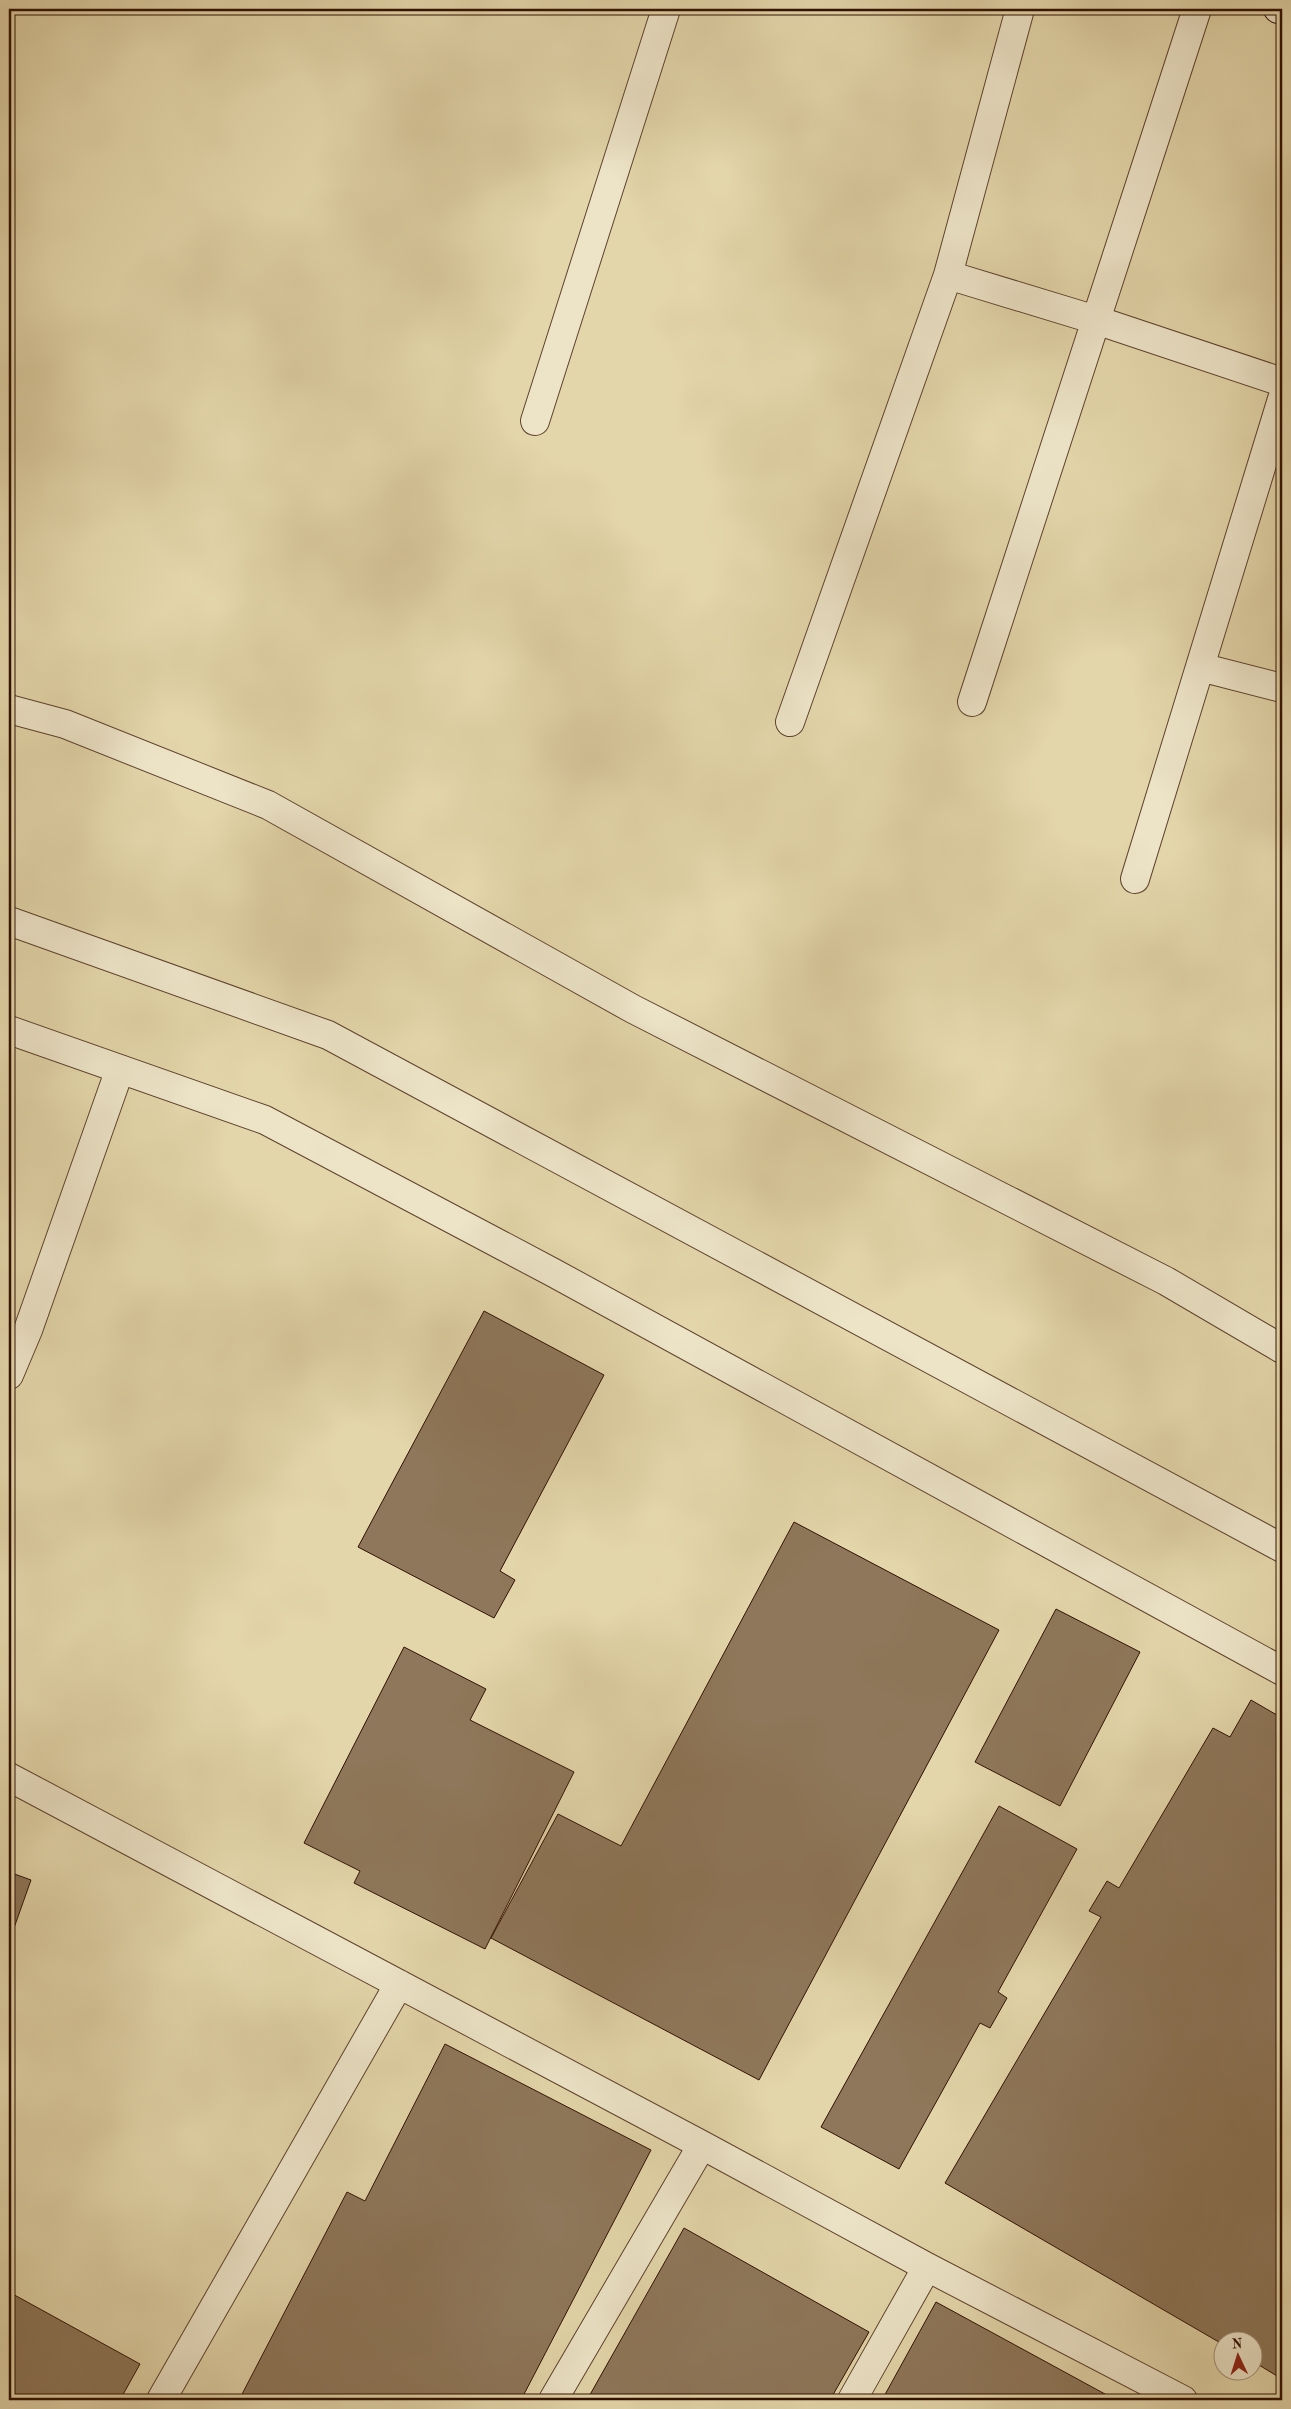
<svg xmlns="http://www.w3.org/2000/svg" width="1291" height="2409" viewBox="0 0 1291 2409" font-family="'Old Standard TT',serif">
<rect width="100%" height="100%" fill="#e3d6aa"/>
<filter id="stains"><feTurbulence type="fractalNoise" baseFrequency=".004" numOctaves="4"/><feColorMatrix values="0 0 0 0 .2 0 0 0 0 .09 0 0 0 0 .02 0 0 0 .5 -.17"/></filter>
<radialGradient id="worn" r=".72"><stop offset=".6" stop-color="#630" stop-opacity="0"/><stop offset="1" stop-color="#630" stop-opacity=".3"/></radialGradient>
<path fill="#8e775a" stroke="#311103" d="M 9,1119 L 14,1121 L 9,1135 Z
M 484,1311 L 604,1375 L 500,1571 L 515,1580 L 494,1618 L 358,1547 Z
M 794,1522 L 999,1630 L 759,2080 L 491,1938 L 558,1814 L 621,1846 Z
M 1056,1609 L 1140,1652 L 1060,1806 L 975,1762 Z
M 404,1647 L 486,1689 L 470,1720 L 574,1772 L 485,1949 L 354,1883 L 360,1871 L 304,1843 Z
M 1251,1700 L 1282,1718 L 1282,2379 L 1254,2362 L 1254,2342 L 1224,2342 L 1224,2345 L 945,2183 L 1101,1917 L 1089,1911 L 1107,1881 L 1119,1888 L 1213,1728 L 1230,1737 Z
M 999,1806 L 1077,1849 L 998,1992 L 1007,1998 L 990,2028 L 980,2023 L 899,2169 L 821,2127 Z
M 9,1872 L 31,1880 L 9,1942 Z
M 445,2044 L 651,2150 L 521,2400 L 239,2400 L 347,2192 L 365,2201 Z
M 684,2228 L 869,2332 L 830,2400 L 587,2400 Z
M 9,2292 L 140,2364 L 120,2400 L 9,2400 Z
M 936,2302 L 1116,2400 L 882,2400 Z"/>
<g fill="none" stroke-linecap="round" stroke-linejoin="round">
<defs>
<path id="street" d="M 948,275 L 1096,320 L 1282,382
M 535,421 L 666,9
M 1200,667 L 1282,688
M 972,702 L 1197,9
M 9,709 L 65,724 L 268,805 L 633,1009 L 1166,1281 L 1282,1349
M 790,722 L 948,275 L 1020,9
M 1135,879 L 1282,399
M 9,921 L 328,1035 L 1282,1548
M 9,1030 L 265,1120 L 552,1272 L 1282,1671
M 9,1375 L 28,1330 L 120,1069
M 9,1777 L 702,2145 L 927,2267 L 1183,2400
M 161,2400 L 399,1984
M 553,2400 L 702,2145
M 852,2400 L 927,2267"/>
<path id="secondary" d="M 1278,9 L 1282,10"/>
</defs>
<use href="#street" stroke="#5e422d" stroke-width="30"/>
<use href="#secondary" stroke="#311103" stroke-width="30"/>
<use href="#street" stroke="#ede4c8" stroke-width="28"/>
<use href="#secondary" stroke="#ede4c8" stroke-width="28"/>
</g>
<rect width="1291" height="2409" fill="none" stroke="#e3d6aa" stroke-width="30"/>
<rect x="10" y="10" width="1271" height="2389" fill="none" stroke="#311103" stroke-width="2.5"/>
<rect x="15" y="15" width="1261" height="2379" fill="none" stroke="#311103"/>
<g transform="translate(1238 2356) rotate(356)"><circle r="24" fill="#ede4c8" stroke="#a29079"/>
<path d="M0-4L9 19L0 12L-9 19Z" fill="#8f2418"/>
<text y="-8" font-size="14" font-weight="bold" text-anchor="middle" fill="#311103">N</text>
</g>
<rect width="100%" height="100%" filter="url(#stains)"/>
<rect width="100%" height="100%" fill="url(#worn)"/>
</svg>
